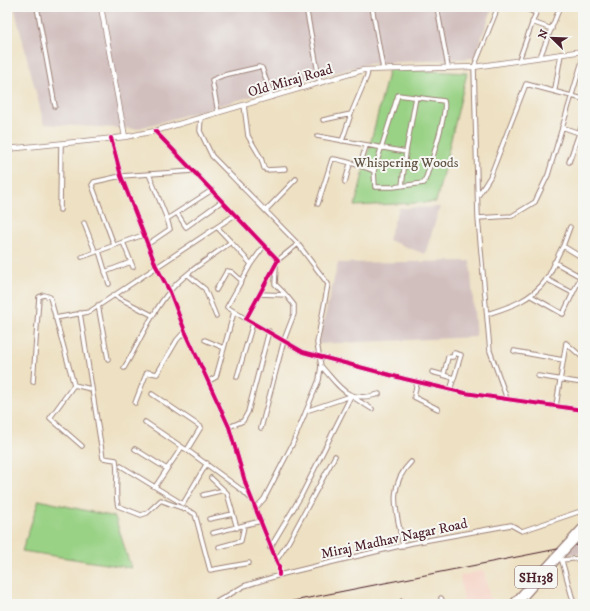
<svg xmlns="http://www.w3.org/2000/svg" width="590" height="611" viewBox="0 0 590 611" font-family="'IM FELL DW Pica',serif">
<rect width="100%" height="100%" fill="#f6f6f2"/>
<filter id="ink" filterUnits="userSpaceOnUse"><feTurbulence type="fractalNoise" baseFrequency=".025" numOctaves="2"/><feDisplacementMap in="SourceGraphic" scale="8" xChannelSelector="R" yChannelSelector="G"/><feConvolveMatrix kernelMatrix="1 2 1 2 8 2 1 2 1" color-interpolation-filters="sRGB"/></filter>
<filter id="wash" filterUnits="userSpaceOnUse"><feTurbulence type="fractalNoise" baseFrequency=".012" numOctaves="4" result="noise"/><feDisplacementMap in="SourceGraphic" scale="16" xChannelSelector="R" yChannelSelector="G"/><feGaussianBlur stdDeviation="0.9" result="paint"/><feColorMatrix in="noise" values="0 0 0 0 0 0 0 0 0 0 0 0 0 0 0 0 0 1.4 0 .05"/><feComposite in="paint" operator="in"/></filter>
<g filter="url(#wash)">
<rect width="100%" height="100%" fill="#eee1c3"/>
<path fill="#f6d2c4" d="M 484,570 L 491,604 L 464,604 L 460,576 Z"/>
<path fill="#d1bfbe" d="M 14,7 L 493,7 L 474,58 L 366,64 L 136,129 L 44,124 Z
M 440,207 L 425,254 L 388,240 L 399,208 Z
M 470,261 L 476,337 L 318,344 L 338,263 Z
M 583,534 L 583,554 L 564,554 Z"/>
<path fill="#99d285" stroke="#727858" d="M 389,69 L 467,73 L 436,202 L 355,206 Z
M 39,500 L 115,517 L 131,568 L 22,551 Z"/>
</g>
<g filter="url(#ink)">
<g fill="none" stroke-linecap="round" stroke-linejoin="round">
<defs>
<path id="minor" d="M 37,7 L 55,106
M 306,7 L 320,83
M 372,7 L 383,69
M 437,7 L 448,67
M 498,7 L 474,67 L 478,218 L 490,351 L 507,399
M 522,7 L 536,13
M 532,22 L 552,29
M 540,57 L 560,7
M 519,60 L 538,7
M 555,89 L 561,54
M 398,95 L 444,101 C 448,112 429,170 424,183 L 393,187 L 375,187 L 374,171 Z
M 244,105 L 248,136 L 261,158 L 264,168
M 218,112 L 212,80 L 224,75 L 259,67 L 262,68 L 272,97
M 201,117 L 200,131 L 212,156 L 298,244 L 328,284 L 317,343 L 321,366 L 319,380 L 292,445 L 264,499 L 255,509
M 323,120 L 351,114
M 562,127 L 579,133
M 155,131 L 278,260 L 246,319 L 303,352 L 405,379 L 465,393 L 583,410
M 317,136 L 406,152
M 111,138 L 121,176 L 156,266 L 170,292 L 185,331 L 229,427 L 246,485 L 279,567 L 279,575
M 342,141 L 351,114 L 367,76 L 368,70
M 569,162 L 583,122
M 360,165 L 366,146
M 266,170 L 285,169
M 149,174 L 167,219
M 345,182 L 350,164
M 402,186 L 406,152 L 416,97
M 478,196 L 490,177 L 526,84 L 583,99
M 318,204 L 332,159 C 336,158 369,168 374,171
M 60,210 L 61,144
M 266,210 L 296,179
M 177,213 L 186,227 L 222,201
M 478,218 L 512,216 L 535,202 L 548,175 L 583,58
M 84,223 L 95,251
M 123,242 L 133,267
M 231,242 L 251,264
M 148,244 L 170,229 L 167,219 L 212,190
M 114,245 L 92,185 L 94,182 L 121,176 L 193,171
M 563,246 L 570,227
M 99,251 L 109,284
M 82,257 L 143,235
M 278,260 L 298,244
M 554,262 L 581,277
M 276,266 L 275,284 L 286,295
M 105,272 L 131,262
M 188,275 L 205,289 L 216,316
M 546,279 L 573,293
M 216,290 L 227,271 L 232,272 L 242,281
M 260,294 L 286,295 L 294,305 L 294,314 L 284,340 L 261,428
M 113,295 L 152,315
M 531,296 L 563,314 L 583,272
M 98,305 L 108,359
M 80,313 L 103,458 L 116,460 C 119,476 114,491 118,506 L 141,515 L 147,513 L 161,500 C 173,506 184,507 195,514 L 210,570 L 249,563
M 487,314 C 510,307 531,300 546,280 C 553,270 556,257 563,246 L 583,258
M 55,318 L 89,312 L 235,215
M 246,319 L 227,307 L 251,264 L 264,246
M 205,340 L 224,348
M 566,343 L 583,358
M 514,351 L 563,360
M 321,366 C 340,387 347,404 379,394
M 124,368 C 139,343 150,315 169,292 C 186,272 210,258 231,242 L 217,227
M 432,372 L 454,378 L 450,390
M 444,374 L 448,357 L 453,357 L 454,353 L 461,355 L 454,378
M 538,376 L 583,383
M 237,377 L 253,323
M 209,381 L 216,377 L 234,312
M 33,382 L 39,297 L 44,295 L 50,297 L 74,385
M 417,382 L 414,397 L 438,409
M 152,394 L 201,427 L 187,450 L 243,491 L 250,498
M 135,403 L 147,372 L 157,374 L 177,340 L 185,331
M 556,406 L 566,343
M 306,411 L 351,396 L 372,409
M 145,422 L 182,447
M 229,427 L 243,421 L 248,412 L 269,331
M 82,446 L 50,418 L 74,385 L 91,389
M 135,449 L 167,469 L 182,447 L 187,450
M 121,466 L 155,487 L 167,469
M 211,478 L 227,493 L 237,528
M 155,487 L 183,504 L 207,463
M 203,495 L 224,490
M 209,519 L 233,514
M 213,533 L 261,521
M 403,546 C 398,515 385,488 411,462
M 219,547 L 241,541 L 244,526
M 270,548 L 301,496 L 351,396
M 561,560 L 583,558
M 276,561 L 289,541 L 335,456
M 562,561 L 574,604
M 441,598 L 444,604
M 402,601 L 405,604
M 213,604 L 244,586 L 283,574 L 412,543 L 511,525 L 522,531 L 578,512 L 583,514"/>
<path id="major" d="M 101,7 L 125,137
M 7,149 L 125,137 L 155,131 L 363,70 L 474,67 L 583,51"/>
<path id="highway" d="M 512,604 L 561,550
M 518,604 L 565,551"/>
</defs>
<use href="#minor" stroke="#9c8077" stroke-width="5.5"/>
<use href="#major" stroke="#9c8077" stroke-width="6"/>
<use href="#highway" stroke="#9c8077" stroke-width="8"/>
<use href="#minor" stroke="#fff" stroke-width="3.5"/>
<use href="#major" stroke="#fff" stroke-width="4.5"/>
<use href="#highway" stroke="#fff" stroke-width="5.5"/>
<path stroke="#4a1f2b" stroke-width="1" d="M 278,604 L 583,544"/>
<defs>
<path id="highway-bridge" d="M 561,550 L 582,527
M 565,551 L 583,532"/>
</defs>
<use href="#highway-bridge" stroke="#9c8077" stroke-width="8" stroke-linecap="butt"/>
<use href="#highway-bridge" stroke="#fff" stroke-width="5.5"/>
<defs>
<path id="cycleway" d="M 155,131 L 278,260 L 246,319 L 303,352 L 405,379 L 465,393 L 583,410
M 111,138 L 121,176 L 156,266 L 170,292 L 185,331 L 229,427 L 246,485 L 279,567 L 279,575"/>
</defs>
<use href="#cycleway" stroke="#f6f6f2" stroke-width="6"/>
<use href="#cycleway" stroke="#d6006c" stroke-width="4"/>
</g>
</g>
<g text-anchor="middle" stroke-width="4" stroke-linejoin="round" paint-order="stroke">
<rect fill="#f6f6f2" stroke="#7e6067" stroke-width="1" x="515" y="566" width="42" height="22" rx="3"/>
<g font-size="13" font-weight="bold" fill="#4a1f2b">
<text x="536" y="582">SH138</text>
</g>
<g font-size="14" fill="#4a1f2b" stroke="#f6f6f2">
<text transform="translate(290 80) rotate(-16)" y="5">Old Miraj Road</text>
<text transform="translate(394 538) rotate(-12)" y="5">Miraj Madhav Nagar Road</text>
</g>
<g font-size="14" fill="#625546" stroke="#f6f6f2">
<text x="406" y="167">Whispering Woods</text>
</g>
</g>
<rect width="590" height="611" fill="none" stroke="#f6f6f2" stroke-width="24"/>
<g transform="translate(552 38) rotate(293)" stroke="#f6f6f2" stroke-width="3" paint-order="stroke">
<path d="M0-3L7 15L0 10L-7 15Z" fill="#4a1f2b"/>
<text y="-6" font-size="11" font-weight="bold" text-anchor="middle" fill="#4a1f2b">N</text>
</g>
</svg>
